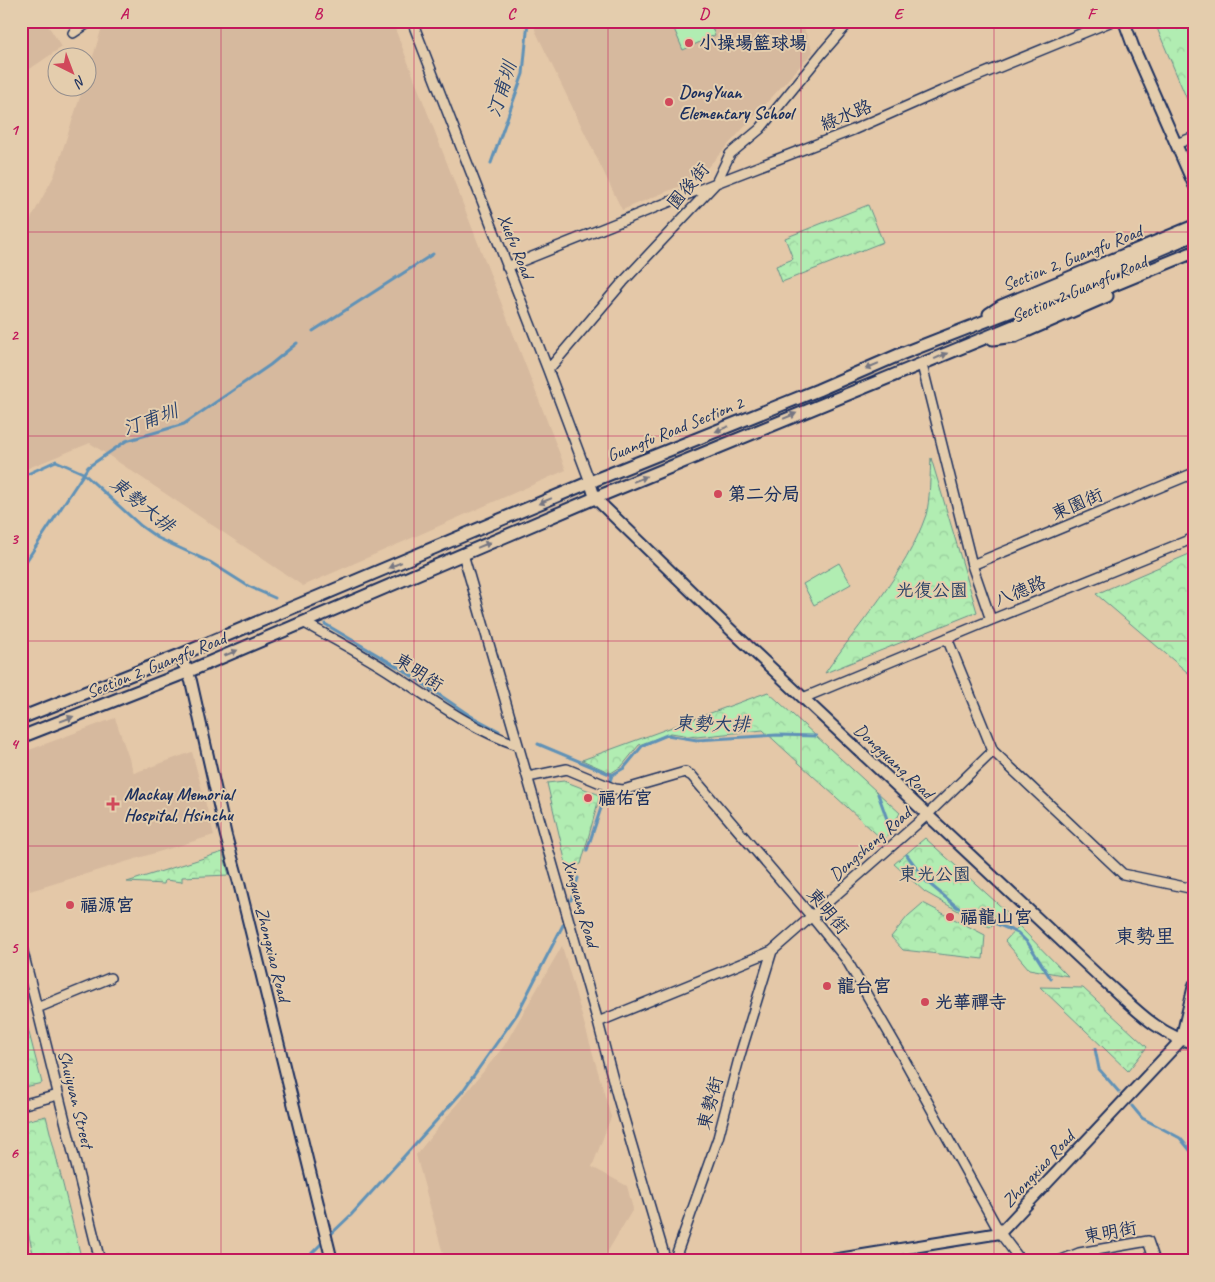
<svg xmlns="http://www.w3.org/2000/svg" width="1215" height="1282" viewBox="0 0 1215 1282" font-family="Caveat,'LXGW WenKai TC',sans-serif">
<defs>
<pattern id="park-crowns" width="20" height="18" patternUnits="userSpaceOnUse" patternTransform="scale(1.25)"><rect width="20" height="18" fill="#b1edb2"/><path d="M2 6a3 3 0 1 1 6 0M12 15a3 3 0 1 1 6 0" fill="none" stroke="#98cc9c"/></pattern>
</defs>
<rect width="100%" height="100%" fill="#e4c8a8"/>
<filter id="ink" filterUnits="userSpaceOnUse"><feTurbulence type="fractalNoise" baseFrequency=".02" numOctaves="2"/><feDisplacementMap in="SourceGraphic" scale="10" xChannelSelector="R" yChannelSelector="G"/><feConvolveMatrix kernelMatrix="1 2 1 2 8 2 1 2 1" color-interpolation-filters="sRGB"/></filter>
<g filter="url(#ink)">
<path fill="#d6b99e" d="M 21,21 L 45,21 L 62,47 L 21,75 Z
M 112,21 L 392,21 L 566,470 L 303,586 L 90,443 L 21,471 L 21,237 L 54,176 L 83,88 L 88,88 L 88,73 L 102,27 Z
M 536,21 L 801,21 L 813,52 L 697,179 L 622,210 L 535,30 Z
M 115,718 L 134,773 L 192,752 L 214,835 L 30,891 L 21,858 L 21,753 Z
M 562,946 L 611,1117 L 592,1167 L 627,1186 L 633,1209 L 602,1261 L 445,1261 L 416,1155 L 504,1046 Z"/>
<path fill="#b1edb2" stroke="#668e88" d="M 678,21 L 709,21 L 715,35 L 683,50 L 672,24 Z
M 839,563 L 851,584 L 814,605 L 803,584 Z"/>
<path fill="url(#park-crowns)" stroke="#668e88" d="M 1154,21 L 1194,21 L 1194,116 Z
M 868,205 L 883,242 L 782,282 L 776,266 L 793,259 L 785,238 Z
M 931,458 L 977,612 L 825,673 C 860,622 905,575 926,515 C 930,502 930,473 931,458 Z
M 1194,552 L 1194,678 L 1096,594 Z
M 768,692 L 900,813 L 884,841 L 763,730 L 696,737 L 671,733 L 639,745 L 622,766 L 611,773 L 582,760 Z
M 564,781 L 600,795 L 581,864 L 567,868 L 547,783 Z
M 925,838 L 1007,912 L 990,927 L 969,917 L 925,892 L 894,864 Z
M 223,852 L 229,875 L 182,877 L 182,882 L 165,880 L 164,884 L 127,882 Z
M 923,903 L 985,935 L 983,959 L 903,950 L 891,937 L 908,916 Z
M 1019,926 L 1068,976 L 1029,969 L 1005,941 Z
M 1040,987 L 1083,988 L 1147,1047 L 1128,1071 Z
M 21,1002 L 42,1083 L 21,1088 Z
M 46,1116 L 82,1261 L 35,1261 L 21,1203 L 21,1122 Z"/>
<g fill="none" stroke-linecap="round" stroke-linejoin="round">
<path stroke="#6192b7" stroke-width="3" d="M 491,163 L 523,74 L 528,21
M 313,331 L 433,254
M 21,477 L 56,461 L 83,473 L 141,526 L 158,538 L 210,562 L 248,586 L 275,598
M 21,569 L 88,467 L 126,441 L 184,424 L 270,365 L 297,343
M 325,624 L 403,670 L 469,715 L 499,731
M 538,744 L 612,775 L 624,768 L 643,745 L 667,735 L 697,740 L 777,735 L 816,736
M 878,794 L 891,830
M 587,850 L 612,775
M 907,855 L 926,881 L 957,907 L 1018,933 L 1028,943 L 1051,979
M 571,900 L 578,878
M 1095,1049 L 1099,1069 L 1119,1092
M 1132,1106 L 1142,1118 L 1180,1138 L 1194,1155
M 329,1236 L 351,1215 L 462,1092 L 517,1014 L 563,925
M 304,1261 L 325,1240"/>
<defs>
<path id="minor" d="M 412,21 L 548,370 L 590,482
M 73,33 L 91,21
M 1176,144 L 1194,137
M 507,267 L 716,183 L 853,130 L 946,89 L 1112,21
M 922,365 L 972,565 L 991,620
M 548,370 L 623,282 L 716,183 L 730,154 L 760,129 L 823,52 L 850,21
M 463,554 L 598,1022 L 617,1095 L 666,1261
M 972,565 L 1194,473
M 303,622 C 333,639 364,655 393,674 C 433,700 472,730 518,745
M 947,638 L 993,751 L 1123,874 L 1194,889
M 803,698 L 991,620 L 1194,538
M 528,777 L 567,769 L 615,789 L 623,790 L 685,772 L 692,776 L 812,917 L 846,959 L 900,1052 L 1000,1233 L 1021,1261
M 21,944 L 100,1261
M 37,1008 L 110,978
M 598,1022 L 772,951 L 927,815 L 993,751
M 21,1105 L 58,1095
M 674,1261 L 718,1138 L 740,1055 L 772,951
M 1059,1261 L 1079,1253 L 1148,1241 L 1155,1261"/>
<path id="tertiary" d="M 1124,21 L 1133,46 L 1194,185
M 590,482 L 595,498 L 732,631 L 1103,980 C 1131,1004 1157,1035 1194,1043
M 180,655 L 191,681 L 226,836 L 239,883 L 332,1261
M 826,1261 L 1000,1233 L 1181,1040 L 1194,985"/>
<path id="secondary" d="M 989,314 L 1001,306 L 1194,226
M 993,339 L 1015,336 L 1107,296
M 21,718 L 180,655 L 590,482 L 818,390 L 901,354 L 1047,297 L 1194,235
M 21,737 L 187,672 L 595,498 L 1194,252"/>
</defs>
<use href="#minor" stroke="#1b2f5e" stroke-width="12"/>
<use href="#tertiary" stroke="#1b2f5e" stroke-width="14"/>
<use href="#secondary" stroke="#1b2f5e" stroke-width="15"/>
<use href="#minor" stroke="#e4cdad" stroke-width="9"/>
<use href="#tertiary" stroke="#e4cdad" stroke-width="10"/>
<use href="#secondary" stroke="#e4cdad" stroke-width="11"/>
</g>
<defs><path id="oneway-solid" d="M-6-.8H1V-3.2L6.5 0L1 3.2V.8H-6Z" transform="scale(1.25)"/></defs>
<g fill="#757682">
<use href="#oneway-solid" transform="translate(941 356) rotate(-24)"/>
<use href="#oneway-solid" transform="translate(872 366) rotate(157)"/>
<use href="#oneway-solid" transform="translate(790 416) rotate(-23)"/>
<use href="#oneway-solid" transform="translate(722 429) rotate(158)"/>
<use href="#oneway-solid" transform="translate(640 479) rotate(-23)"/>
<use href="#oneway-solid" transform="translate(545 501) rotate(157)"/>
<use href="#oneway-solid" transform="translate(484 545) rotate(-23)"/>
<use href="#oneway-solid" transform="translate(395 565) rotate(157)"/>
<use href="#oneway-solid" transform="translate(231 653) rotate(-23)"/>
<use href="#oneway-solid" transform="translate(67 719) rotate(-21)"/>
</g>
</g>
<path fill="none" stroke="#c2185b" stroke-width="1" stroke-opacity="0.55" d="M 221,21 L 221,1261M 414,21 L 414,1261M 608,21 L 608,1261M 801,21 L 801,1261M 994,21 L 994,1261M 21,232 L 1194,232M 21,436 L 1194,436M 21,641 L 1194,641M 21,846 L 1194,846M 21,1050 L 1194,1050"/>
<g fill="#d1495b" stroke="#e4cdad" stroke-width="2">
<circle cx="689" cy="43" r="5"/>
<circle cx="669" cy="102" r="5"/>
<circle cx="718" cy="494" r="5"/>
<circle cx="588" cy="798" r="5"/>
<path d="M110.5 796.5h5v5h5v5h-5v5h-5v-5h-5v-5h5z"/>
<circle cx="70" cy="905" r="5"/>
<circle cx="950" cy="917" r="5"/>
<circle cx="827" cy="986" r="5"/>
<circle cx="925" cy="1002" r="5"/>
</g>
<g text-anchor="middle" stroke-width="4" stroke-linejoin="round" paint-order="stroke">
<g font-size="18" font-weight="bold" fill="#1b2f5e" stroke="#e4cdad" text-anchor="start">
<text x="699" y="49">小操場籃球場</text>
<text x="679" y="98">DongYuan<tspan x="679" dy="21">Elementary School</tspan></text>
<text x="728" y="500">第二分局</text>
<text x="124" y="800">Mackay Memorial<tspan x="124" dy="21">Hospital, Hsinchu</tspan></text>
<text x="598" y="804">福佑宮</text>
<text x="80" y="911">福源宮</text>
<text x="960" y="923">福龍山宮</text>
<text x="837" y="992">龍台宮</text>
<text x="935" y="1008">光華禪寺</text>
</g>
<g font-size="18" fill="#1b2f5e" stroke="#e4cdad">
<text transform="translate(846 115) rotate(-22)" y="6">綠水路</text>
<text transform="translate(688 186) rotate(-50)" y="6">園後街</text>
<text transform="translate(516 246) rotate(68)" y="6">Xuefu Road</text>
<text transform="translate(1072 258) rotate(-22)" y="6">Section 2, Guangfu Road</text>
<text transform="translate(1079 289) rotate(-23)" y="6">Section 2 Guangfu Road</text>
<text transform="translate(675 429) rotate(-22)" y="6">Guangfu Road Section 2</text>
<text transform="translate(1077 504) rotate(-23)" y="6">東園街</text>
<text transform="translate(1020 591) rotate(-22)" y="6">八德路</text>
<text transform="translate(156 665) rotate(-22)" y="6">Section 2, Guangfu Road</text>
<text transform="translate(419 672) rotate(33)" y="6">東明街</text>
<text transform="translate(894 761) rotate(43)" y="6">Dongguang Road</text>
<text transform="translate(870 844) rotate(-41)" y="6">Dongsheng Road</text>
<text transform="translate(581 903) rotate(74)" y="6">Xinguang Road</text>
<text transform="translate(828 911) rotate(50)" y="6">東明街</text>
<text transform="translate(273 954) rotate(76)" y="6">Zhongxiao Road</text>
<text transform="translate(76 1099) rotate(76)" y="6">Shuiyuan Street</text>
<text transform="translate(710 1103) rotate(-75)" y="6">東勢街</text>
<text transform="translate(1038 1169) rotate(-47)" y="6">Zhongxiao Road</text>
<text transform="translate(1110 1232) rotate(-10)" y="6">東明街</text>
</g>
<g font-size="18" fill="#2a4266" stroke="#e4cdad">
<text x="932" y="596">光復公園</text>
<text x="935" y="880">東光公園</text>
</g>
<g font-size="19" font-style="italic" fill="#27406d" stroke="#e4cdad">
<text transform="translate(501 89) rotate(-73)" y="7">汀甫圳</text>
<text transform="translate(150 419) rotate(-20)" y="7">汀甫圳</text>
<text transform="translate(143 504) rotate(39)" y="7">東勢大排</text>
<text transform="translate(712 723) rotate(1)" y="7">東勢大排</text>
</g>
<g font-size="20" fill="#1b2f5e" stroke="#e4cdad">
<text x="1145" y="943">東勢里</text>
</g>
</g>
<rect width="1215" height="1282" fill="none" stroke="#e4cdad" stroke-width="55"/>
<g transform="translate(72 72) rotate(138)"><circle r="24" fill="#e4cdad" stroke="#948e8d"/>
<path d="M0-4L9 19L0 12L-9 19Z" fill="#d1495b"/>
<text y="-8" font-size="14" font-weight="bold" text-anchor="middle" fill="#1b2f5e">N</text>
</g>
<rect x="28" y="28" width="1160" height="1226" fill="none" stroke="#c2185b" stroke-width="2"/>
<g font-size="16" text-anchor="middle" font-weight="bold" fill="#c2185b">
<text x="124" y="19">A</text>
<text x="318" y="19">B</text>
<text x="511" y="19">C</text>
<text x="704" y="19">D</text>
<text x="898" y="19">E</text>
<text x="1091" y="19">F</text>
<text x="14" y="135">1</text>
<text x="14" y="340">2</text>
<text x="14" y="544">3</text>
<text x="14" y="749">4</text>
<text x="14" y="953">5</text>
<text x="14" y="1158">6</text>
</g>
</svg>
